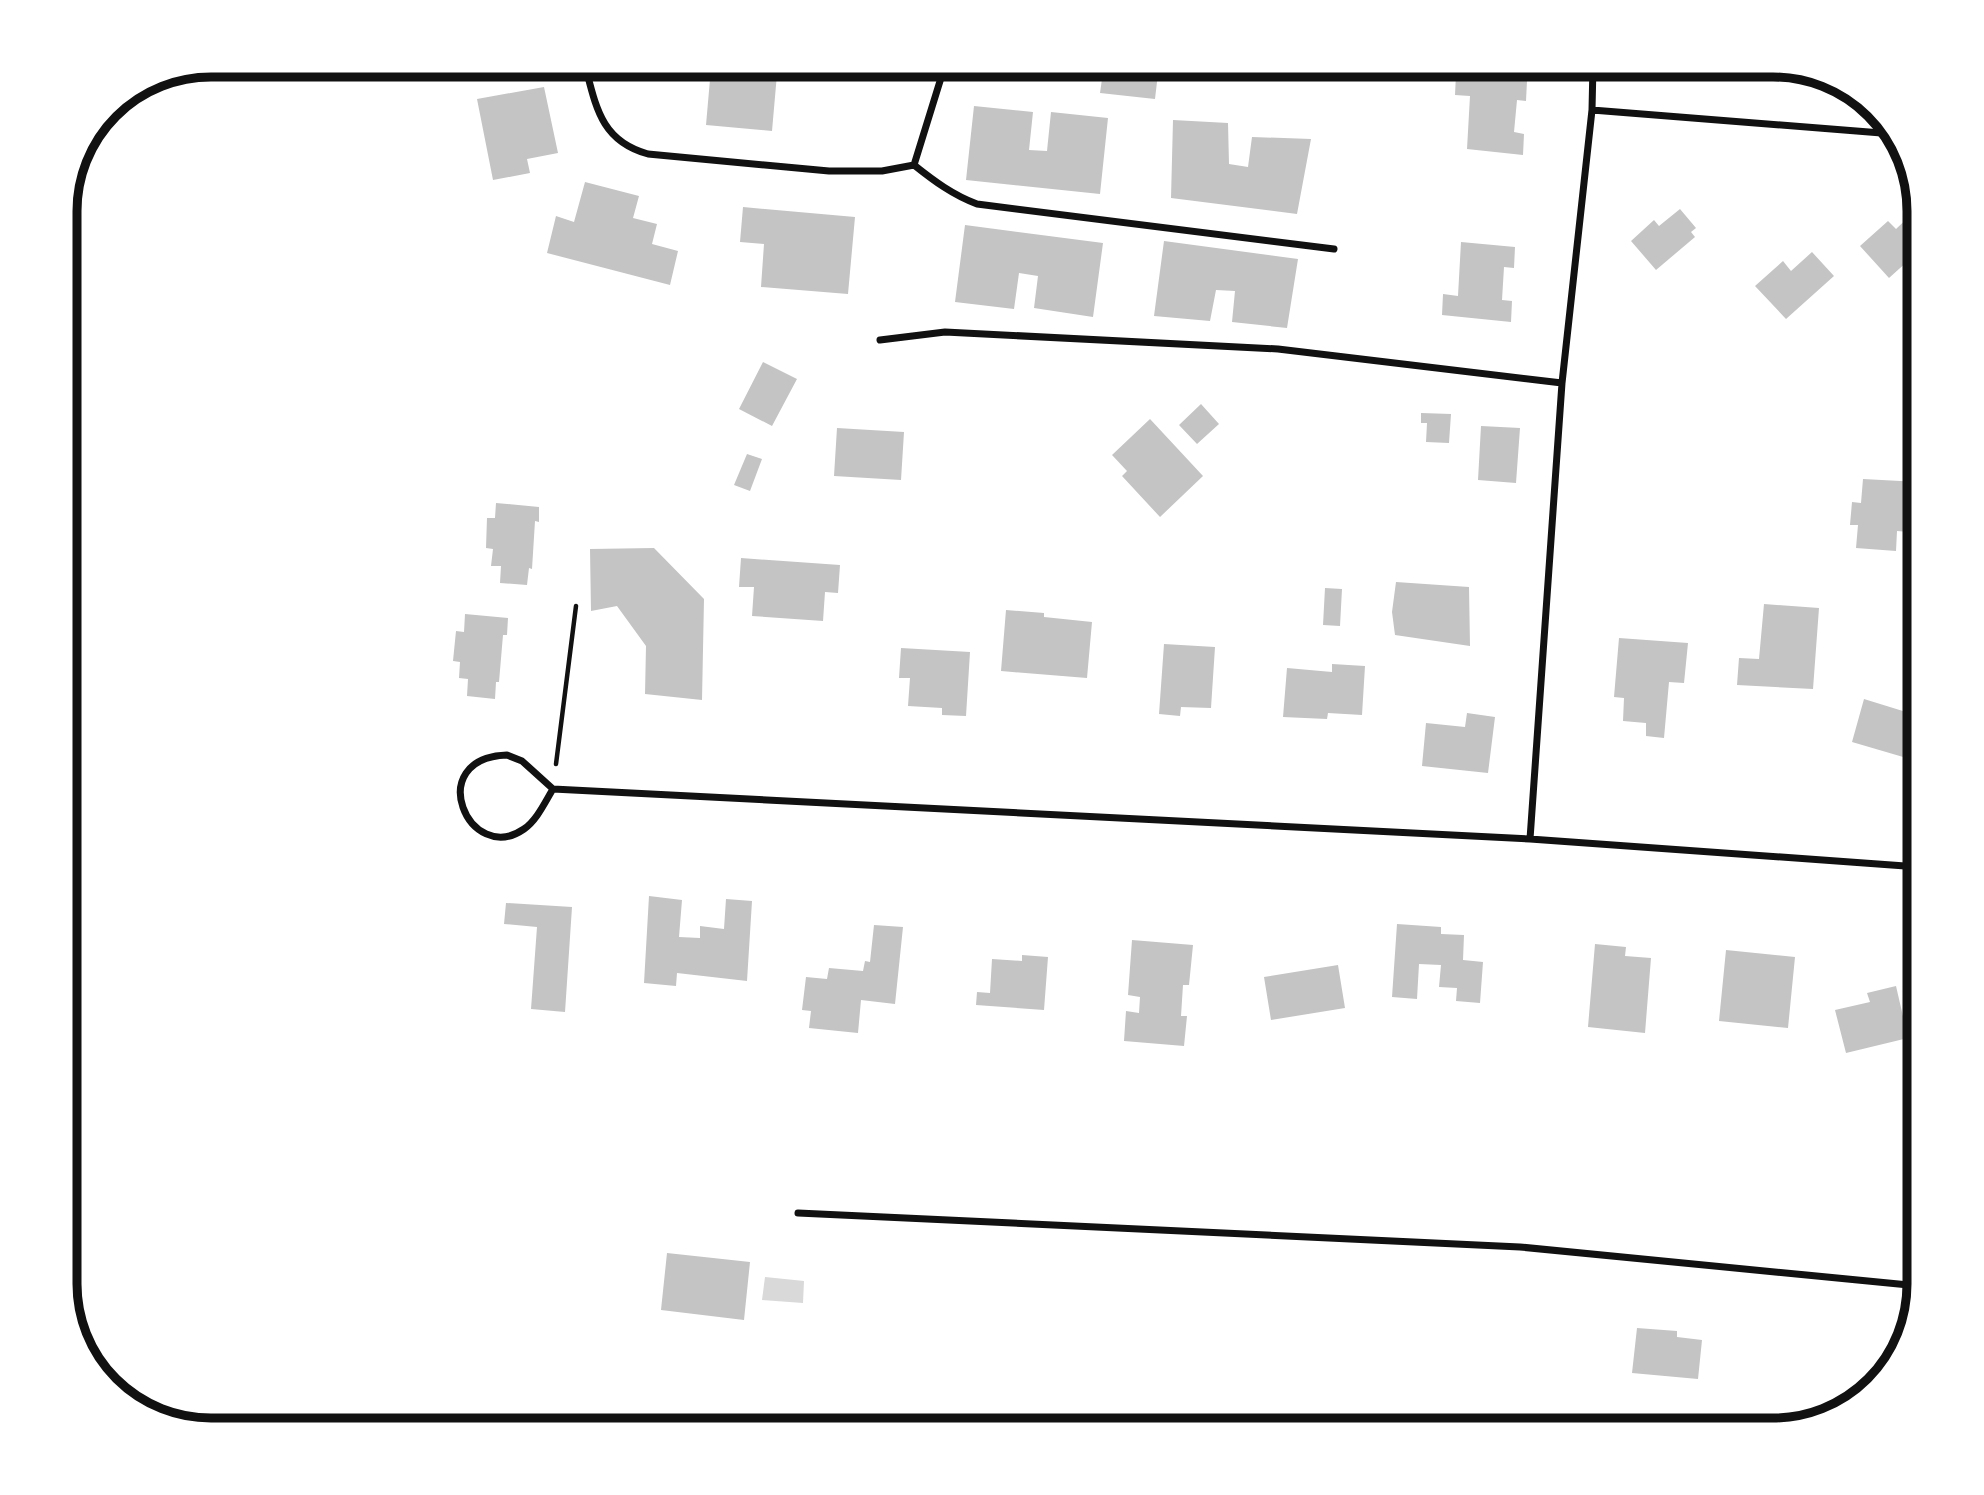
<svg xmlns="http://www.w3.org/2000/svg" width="1984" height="1495" viewBox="0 0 1984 1495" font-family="'Exo 2',sans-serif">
<rect width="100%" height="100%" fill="#fff"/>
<path fill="#d9d9d9" d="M 765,1277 L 804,1281 L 803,1303 L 762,1300 Z"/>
<path fill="#c4c4c4" d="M 1104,65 L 1159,65 L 1155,99 L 1100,93 Z
M 711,68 L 777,74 L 772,131 L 706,125 Z
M 1456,74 L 1527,81 L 1526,101 L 1517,100 L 1514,132 L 1524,134 L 1523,155 L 1467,149 L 1470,96 L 1455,95 Z
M 544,87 L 558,153 L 527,159 L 530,173 L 493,180 L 477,99 Z
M 974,106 L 1033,112 L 1029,150 L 1047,151 L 1051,112 L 1108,118 L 1100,194 L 966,180 Z
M 1173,120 L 1228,123 L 1229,164 L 1248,167 L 1252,137 L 1311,139 L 1297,214 L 1171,198 Z
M 585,182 L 639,196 L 633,218 L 657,224 L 652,244 L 678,251 L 670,285 L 547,253 L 556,216 L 574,222 Z
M 743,207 L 855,217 L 848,294 L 761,287 L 764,244 L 740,242 Z
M 1680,209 L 1696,228 L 1691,232 L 1695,237 L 1656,270 L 1631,241 L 1654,220 L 1659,226 Z
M 1915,211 L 1919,216 L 1919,251 L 1889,278 L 1860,246 L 1888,221 L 1896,229 Z
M 965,225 L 1103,243 L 1093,317 L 1034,308 L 1038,276 L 1019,273 L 1014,309 L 955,302 Z
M 1164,241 L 1298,259 L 1287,328 L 1232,322 L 1235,291 L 1216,290 L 1210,321 L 1154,316 Z
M 1461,242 L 1515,247 L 1514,268 L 1504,267 L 1502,300 L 1512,301 L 1511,322 L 1442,315 L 1443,294 L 1458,296 Z
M 1812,252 L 1834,276 L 1786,319 L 1755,286 L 1783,261 L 1791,271 Z
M 763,362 L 797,379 L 772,426 L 739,409 Z
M 1201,404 L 1219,424 L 1197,444 L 1179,425 Z
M 1421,413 L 1451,414 L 1449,443 L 1426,442 L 1427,423 L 1421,423 Z
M 1150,419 L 1203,476 L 1160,517 L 1122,476 L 1127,471 L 1112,455 Z
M 1481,426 L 1520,428 L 1516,483 L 1478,480 Z
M 837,428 L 904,432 L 901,480 L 834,476 Z
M 747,454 L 762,459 L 750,491 L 734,485 Z
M 1863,479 L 1919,482 L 1919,521 L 1910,521 L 1909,532 L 1897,531 L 1896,551 L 1856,548 L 1858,525 L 1850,525 L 1852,502 L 1861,503 Z
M 496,503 L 539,507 L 539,522 L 535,521 L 532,569 L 529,568 L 527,585 L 500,583 L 501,566 L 491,566 L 493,549 L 486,548 L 487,518 L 495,518 Z
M 654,548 L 704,599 L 702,700 L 645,694 L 646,646 L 617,606 L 591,611 L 590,549 Z
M 741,558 L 840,565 L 838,593 L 825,592 L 823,621 L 752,616 L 754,587 L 739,587 Z
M 1396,582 L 1469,587 L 1470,646 L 1395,635 L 1392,612 Z
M 1325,588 L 1342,589 L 1340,626 L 1323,625 Z
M 1764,604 L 1819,608 L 1813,689 L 1737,685 L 1739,658 L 1759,659 Z
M 1006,610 L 1044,613 L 1044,617 L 1092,622 L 1087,678 L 1001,671 Z
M 465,614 L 508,618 L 507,635 L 503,635 L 499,682 L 496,682 L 495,699 L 467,696 L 468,679 L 459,678 L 460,662 L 453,661 L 456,631 L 464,632 Z
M 1619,638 L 1688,643 L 1684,683 L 1669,682 L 1664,738 L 1646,736 L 1646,723 L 1623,721 L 1624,698 L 1614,697 Z
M 1164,644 L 1215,647 L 1211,708 L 1181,707 L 1180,716 L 1159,714 Z
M 901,648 L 970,652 L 966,716 L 942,715 L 942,708 L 908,706 L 910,678 L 899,678 Z
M 1332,664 L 1365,666 L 1362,715 L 1328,713 L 1327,719 L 1283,717 L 1287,668 L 1332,672 Z
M 1864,699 L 1919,716 L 1919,730 L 1910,759 L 1852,742 Z
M 1467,713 L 1495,717 L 1488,773 L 1422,766 L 1426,723 L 1465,727 Z
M 649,896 L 682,900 L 679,937 L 700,938 L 700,926 L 724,929 L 726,899 L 752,901 L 747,981 L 677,973 L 676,986 L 644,983 Z
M 506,903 L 572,907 L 565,1012 L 531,1009 L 537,927 L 504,924 Z
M 1397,924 L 1441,927 L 1441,934 L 1464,935 L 1463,960 L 1483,962 L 1480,1003 L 1456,1001 L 1457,988 L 1439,987 L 1441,965 L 1419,964 L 1417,999 L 1392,997 Z
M 874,925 L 903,927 L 895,1004 L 861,1000 L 858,1033 L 809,1028 L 811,1011 L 802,1010 L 806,977 L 827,979 L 829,968 L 863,971 L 865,961 L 870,962 Z
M 1132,940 L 1193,945 L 1189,985 L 1183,985 L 1181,1016 L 1187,1016 L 1184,1046 L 1124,1041 L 1126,1011 L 1139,1013 L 1140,997 L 1128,995 Z
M 1595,944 L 1626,947 L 1625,956 L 1651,958 L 1645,1033 L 1588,1027 Z
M 1726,950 L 1795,957 L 1788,1028 L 1719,1021 Z
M 1022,955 L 1048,957 L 1044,1010 L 976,1005 L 977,992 L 990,993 L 992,959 L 1022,961 Z
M 1338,965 L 1345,1008 L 1271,1020 L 1264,977 Z
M 1896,986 L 1908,1038 L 1846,1053 L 1835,1010 L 1870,1002 L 1867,993 Z
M 667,1253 L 750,1262 L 744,1320 L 661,1310 Z
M 1637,1328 L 1677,1331 L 1677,1337 L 1702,1340 L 1698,1379 L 1632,1373 Z"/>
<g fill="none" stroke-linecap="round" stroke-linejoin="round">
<path stroke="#111" stroke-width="4.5" d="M 556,764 L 576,606"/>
<path stroke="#111" stroke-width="5" d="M 1022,72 L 1024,65"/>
<path stroke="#111" stroke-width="7" d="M 585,65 C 596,107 601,141 648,154 L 829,171 L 882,171 L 914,165
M 1592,110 L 1894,134
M 914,165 C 934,181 953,195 977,204 L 1334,249
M 914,165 L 945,65
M 880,340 L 945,332 L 1278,349 L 1562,383
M 507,755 L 522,761 L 553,789 C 545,802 537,820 524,829 C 469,867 422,758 507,755 Z
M 553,789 L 1530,839 L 1919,867
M 1530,839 L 1562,383 L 1592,110 L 1593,65
M 798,1213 L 1520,1247 L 1919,1286"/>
</g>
<path d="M0 0H1984V1495H0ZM211 77H1773A134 134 0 0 1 1907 211V1284A134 134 0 0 1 1773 1418H211A134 134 0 0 1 77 1284V211A134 134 0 0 1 211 77Z" fill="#fff" fill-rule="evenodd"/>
<path fill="none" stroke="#111" stroke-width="9" d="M211 77H1773A134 134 0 0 1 1907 211V1284A134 134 0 0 1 1773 1418H211A134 134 0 0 1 77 1284V211A134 134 0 0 1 211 77Z"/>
</svg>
